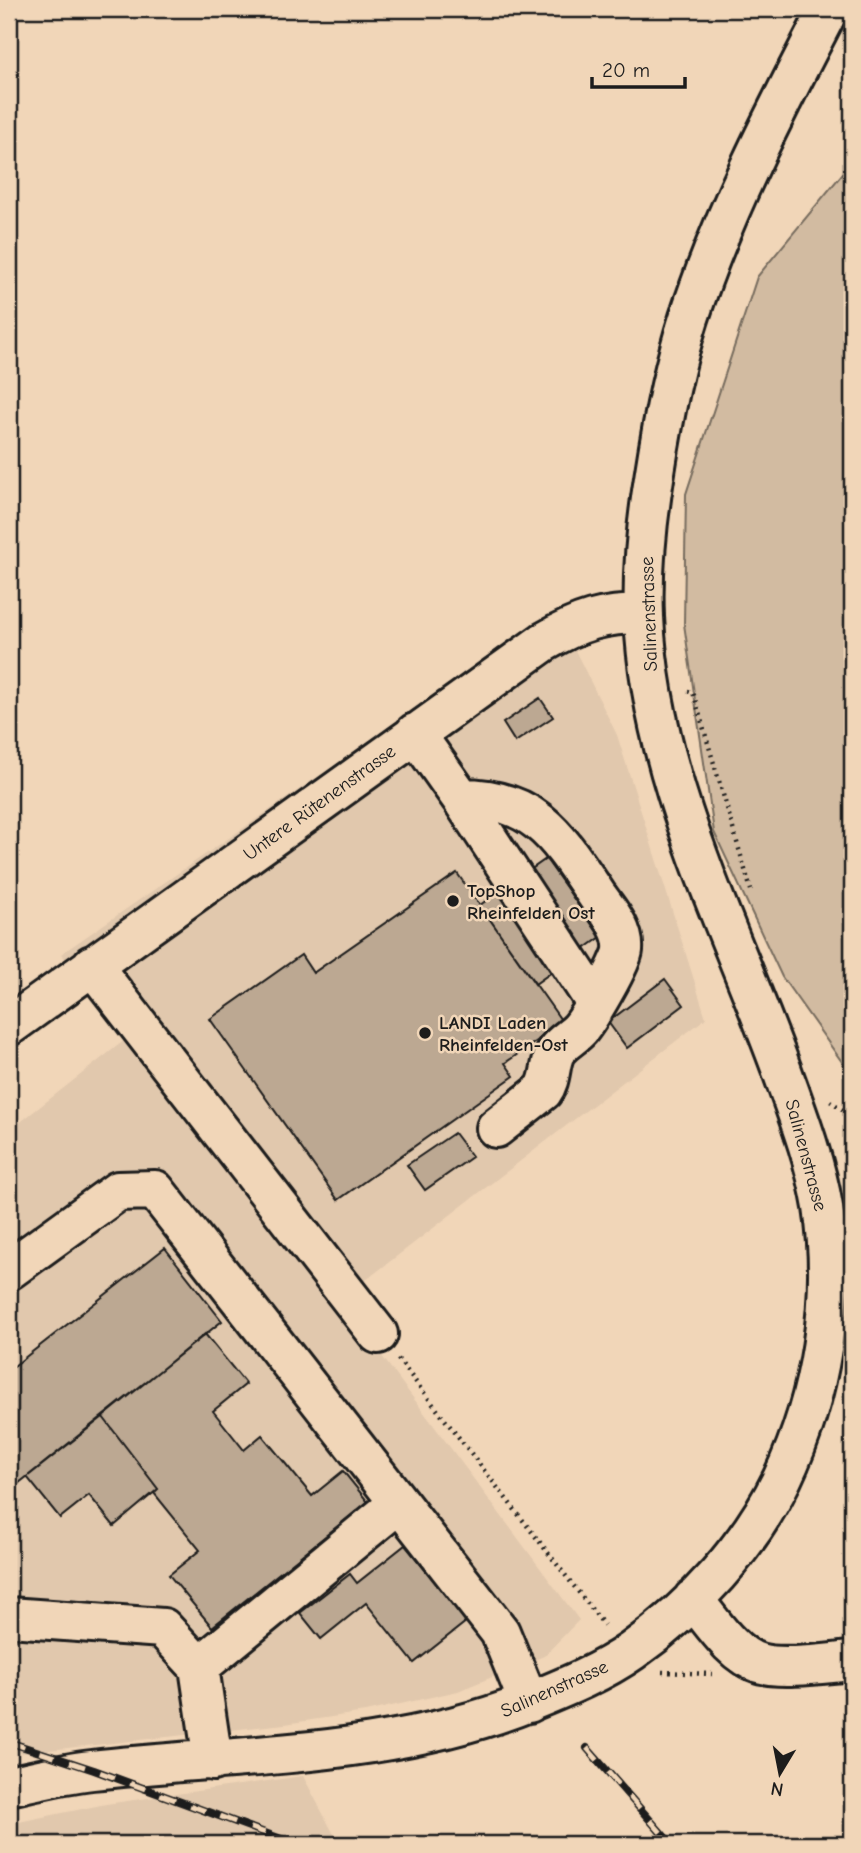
<svg xmlns="http://www.w3.org/2000/svg" width="861" height="1853" viewBox="0 0 861 1853" font-family="'Comic Neue',sans-serif">
<rect width="100%" height="100%" fill="#f1d6b8"/>
<filter id="ink" filterUnits="userSpaceOnUse"><feTurbulence type="fractalNoise" baseFrequency=".0143" numOctaves="2"/><feDisplacementMap in="SourceGraphic" scale="14" xChannelSelector="R" yChannelSelector="G"/><feConvolveMatrix kernelMatrix="1 2 1 2 8 2 1 2 1" color-interpolation-filters="sRGB"/></filter>
<g filter="url(#ink)">
<path fill="#e1c8ad" d="M 556,612 L 617,735 L 706,1018 L 340,1300 L 579,1620 L 544,1656 L 458,1691 L 365,1712 L 285,1724 L 22,1753 L 9,1748 L 9,1131 L 135,1032 L 61,954 Z
M 303,1776 L 339,1844 L 9,1844 L 9,1824 L 106,1804 Z"/>
<path fill="#d2bba1" stroke="#776c5e" stroke-width="2" d="M 852,162 L 852,1076 L 782,977 L 714,832 L 684,624 L 686,494 L 757,277 Z"/>
<path fill="#bca892" stroke="#1c1c1c" stroke-width="2" d="M 540,698 L 553,717 L 515,742 L 503,723 Z
M 546,859 L 601,937 L 535,984 L 480,905 Z
M 457,873 L 563,1023 L 505,1063 L 514,1076 L 338,1200 L 210,1019 L 301,955 L 313,973 Z
M 665,979 L 684,1005 L 627,1048 L 608,1022 Z
M 454,1133 L 472,1157 L 425,1190 L 407,1165 Z
M 165,1248 L 222,1321 L 14,1487 L 9,1480 L 9,1370 Z
M 205,1334 L 246,1384 L 213,1411 L 244,1450 L 262,1435 L 312,1496 L 343,1471 L 368,1502 L 212,1627 L 169,1575 L 200,1550 L 154,1493 L 158,1489 L 103,1417 Z
M 103,1417 L 158,1489 L 114,1526 L 89,1495 L 60,1518 L 27,1477 Z
M 405,1545 L 467,1621 L 414,1663 L 366,1603 L 321,1639 L 300,1613 L 350,1574 L 357,1583 Z"/>
<g fill="none" stroke-linecap="round" stroke-linejoin="round">
<defs>
<path id="minor" d="M 415,733 L 461,798 L 596,1003
M 461,798 C 536,798 558,837 596,894 C 607,910 625,929 623,950 C 622,963 589,1018 580,1029 C 573,1037 562,1042 556,1051 C 549,1063 552,1079 543,1091 L 496,1128
M 92,965 L 378,1334
M 9,1026 L 544,642 C 580,621 603,614 644,614
M 9,1270 L 118,1191 L 155,1190 L 500,1632 L 529,1703
M 693,1599 C 711,1620 732,1655 759,1663 C 782,1670 828,1663 852,1661
M 9,1617 L 163,1628 L 199,1667 L 213,1761
M 199,1667 L 399,1503
M 9,1786 C 36,1780 64,1773 92,1770 C 238,1754 396,1757 534,1700 C 568,1686 602,1672 632,1651 C 693,1608 749,1547 782,1479 C 821,1397 837,1297 823,1207 C 815,1159 797,1113 781,1068 C 727,920 651,777 644,617 C 642,568 647,520 655,472 C 663,420 673,368 689,318 C 724,210 777,109 829,9"/>
</defs>
<use href="#minor" stroke="#1c1c1c" stroke-width="44"/>
<path stroke="#1c1c1c" stroke-width="4.5" stroke-dasharray="2 5" stroke-linecap="butt" d="M 688,691 L 693,692 L 751,890
M 830,1101 L 852,1116
M 398,1359 L 604,1625
M 662,1672 L 712,1674"/>
<use href="#minor" stroke="#f1d6b8" stroke-width="38"/>
<defs>
<path id="rail" d="M 9,1742 L 94,1770 L 295,1844
M 587,1748 L 671,1844"/>
</defs>
<use href="#rail" stroke="#1c1c1c" stroke-width="8"/>
<use href="#rail" stroke="#f1d6b8" stroke-width="5" stroke-dasharray="16" stroke-linecap="butt"/>
</g>
</g>
<g fill="#1c1c1c" stroke="#f1d6b8" stroke-width="2.5">
<circle cx="453" cy="901" r="7"/>
<circle cx="425" cy="1033" r="7"/>
</g>
<g text-anchor="middle" stroke-width="5" stroke-linejoin="round" paint-order="stroke">
<g font-size="19" fill="#1c1c1c" stroke="#f1d6b8">
<text transform="translate(648 614) rotate(-92)" y="7">Salinenstrasse</text>
<text transform="translate(319 802) rotate(-36)" y="7">Untere Rütenenstrasse</text>
<text transform="translate(807 1155) rotate(75)" y="7">Salinenstrasse</text>
<text transform="translate(554 1688) rotate(-24)" y="7">Salinenstrasse</text>
</g>
<g font-size="19" font-weight="bold" fill="#1c1c1c" stroke="#f1d6b8" text-anchor="start">
<text x="467" y="897">TopShop<tspan x="467" dy="22">Rheinfelden Ost</tspan></text>
<text x="439" y="1029">LANDI Laden<tspan x="439" dy="22">Rheinfelden-Ost</tspan></text>
</g>
</g>
<rect width="861" height="1853" fill="none" stroke="#f1d6b8" stroke-width="35"/>
<rect x="18" y="18" width="826" height="1818" fill="none" stroke="#1c1c1c" stroke-width="2.5" filter="url(#ink)"/>
<g transform="translate(780 1773) rotate(190)" stroke="#f1d6b8" stroke-width="5" paint-order="stroke">
<path d="M0-5L12 26L0 18L-12 26Z" fill="#1c1c1c"/>
<text y="-10" font-size="19" font-weight="bold" text-anchor="middle" fill="#1c1c1c">N</text>
</g>
<path d="M592 77v10h93v-10" fill="none" stroke="#1c1c1c" stroke-width="3.5"/>
<text x="602" y="77" font-size="21" fill="#1c1c1c" stroke="#f1d6b8" stroke-width="5" paint-order="stroke">20 m</text>
</svg>
